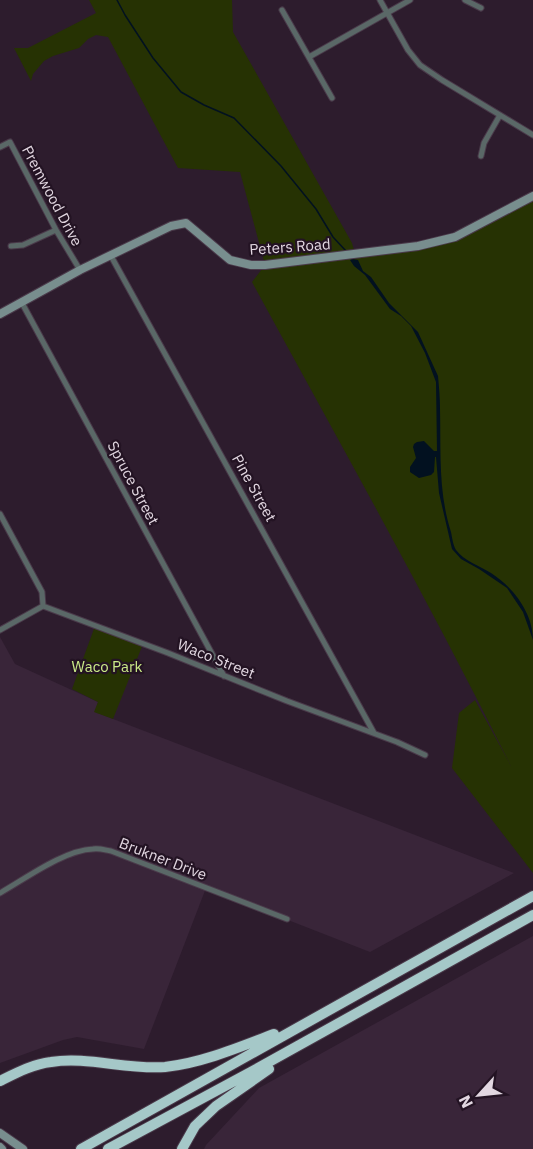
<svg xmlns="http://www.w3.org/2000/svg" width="533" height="1149" viewBox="0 0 533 1149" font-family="'IBM Plex Sans',sans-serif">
<rect width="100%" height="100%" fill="#2d1c2d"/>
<path fill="#392539" d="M 0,637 L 15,664 L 98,702 L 95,712 L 514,873 L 370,952 L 206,888 L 144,1049 L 77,1037 L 63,1040 L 0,1063 Z
M 533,936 L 533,1149 L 204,1149 L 206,1145 L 259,1088 Z"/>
<path fill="#263203" d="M 89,0 L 232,0 L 233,32 L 352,243 L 355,254 L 455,237 L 533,196 L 533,873 L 452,768 L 459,713 L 475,700 L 511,766 C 429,602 340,443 252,282 L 265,265 L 240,172 L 178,168 L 108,37 L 96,35 L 88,39 L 79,48 L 53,56 L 44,61 L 33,74 L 31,81 L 14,48 L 28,48 L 96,13 Z
M 95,626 L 143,644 L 113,719 L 94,712 L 98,702 L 72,689 Z"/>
<path fill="#021120" d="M 352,259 L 358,260 L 363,271 L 371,277 L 389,303 L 418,332 L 438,376 C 439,387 440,398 440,409 C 441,450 438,492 451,532 C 452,537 453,545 456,550 C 464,561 480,566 491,573 C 513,587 533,613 533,640 L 523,612 L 507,588 L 479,569 L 461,559 L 452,549 L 439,493 L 436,457 L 435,457 L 434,472 L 431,475 L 419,478 L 410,472 L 410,467 L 416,458 L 413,447 L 414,444 L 417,442 L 424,441 L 434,451 L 437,451 L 436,382 L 425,353 L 411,326 L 401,316 L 390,309 L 365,275 L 354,266 L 350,260 Z"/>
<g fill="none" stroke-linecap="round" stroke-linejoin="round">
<path stroke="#021120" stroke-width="1.5" d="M 117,0 L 125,15 L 153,58 L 181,92 L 204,105 L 234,118 L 281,166 L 316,209 L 333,237 L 346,251"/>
<defs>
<path id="street" d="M 380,0 L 408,50 L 420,65 L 442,80 L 533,135
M 465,0 L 481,8
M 282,10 L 332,98
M 309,57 L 410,0
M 0,147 L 10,142 L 56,230 L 80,270
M 481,156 L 484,143 L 500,115
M 11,246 L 23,245 L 56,230
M 111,256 L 374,733
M 22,303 L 224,676
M 0,514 L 42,592 L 43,606
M 0,630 L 43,606 L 168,653 L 287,701 L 397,742 L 425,755
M 0,893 C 25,879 64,850 93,849 C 99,848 105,850 111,851 L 287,919"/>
<path id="secondary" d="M 0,314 L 80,270 L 171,226 L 186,223 L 230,260 L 251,265 L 265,265 L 418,246 L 455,237 L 533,196
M 0,1133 L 23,1149
M 0,1147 L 2,1149"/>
<path id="highway" d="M 0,1081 C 16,1073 33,1064 51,1062 C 87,1056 127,1070 165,1067 C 202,1063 240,1047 274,1034
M 81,1149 L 533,896
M 108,1149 L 251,1072 L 533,915
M 182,1149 L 195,1126 L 216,1106 L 269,1069"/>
</defs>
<use href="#street" stroke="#4a3a4a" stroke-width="7"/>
<use href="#secondary" stroke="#4a3a4a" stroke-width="10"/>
<use href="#highway" stroke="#4a3a4a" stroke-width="12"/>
<use href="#street" stroke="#5a6867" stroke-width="5"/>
<use href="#secondary" stroke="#788e8e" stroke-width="8"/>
<use href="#highway" stroke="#a5c8c8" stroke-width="10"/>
</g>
<g text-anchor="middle" stroke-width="4.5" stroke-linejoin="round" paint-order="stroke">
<g font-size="15" fill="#e2d7e1" stroke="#231323">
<text transform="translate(52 196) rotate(62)" y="5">Premwood Drive</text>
<text transform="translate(290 247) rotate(-4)" y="5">Peters Road</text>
<text transform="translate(133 483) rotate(62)" y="5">Spruce Street</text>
<text transform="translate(254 488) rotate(61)" y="5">Pine Street</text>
<text transform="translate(216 659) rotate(22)" y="5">Waco Street</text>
<text transform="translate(163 859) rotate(21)" y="5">Brukner Drive</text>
</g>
<g font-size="15" fill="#cbeb88" stroke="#231323">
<text x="107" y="672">Waco Park</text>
</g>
</g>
<g transform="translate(479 1095) rotate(243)" stroke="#231323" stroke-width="4.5" paint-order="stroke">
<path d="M0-4.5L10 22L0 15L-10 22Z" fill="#e2d7e1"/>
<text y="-9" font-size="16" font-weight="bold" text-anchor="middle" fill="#e2d7e1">N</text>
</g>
</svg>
